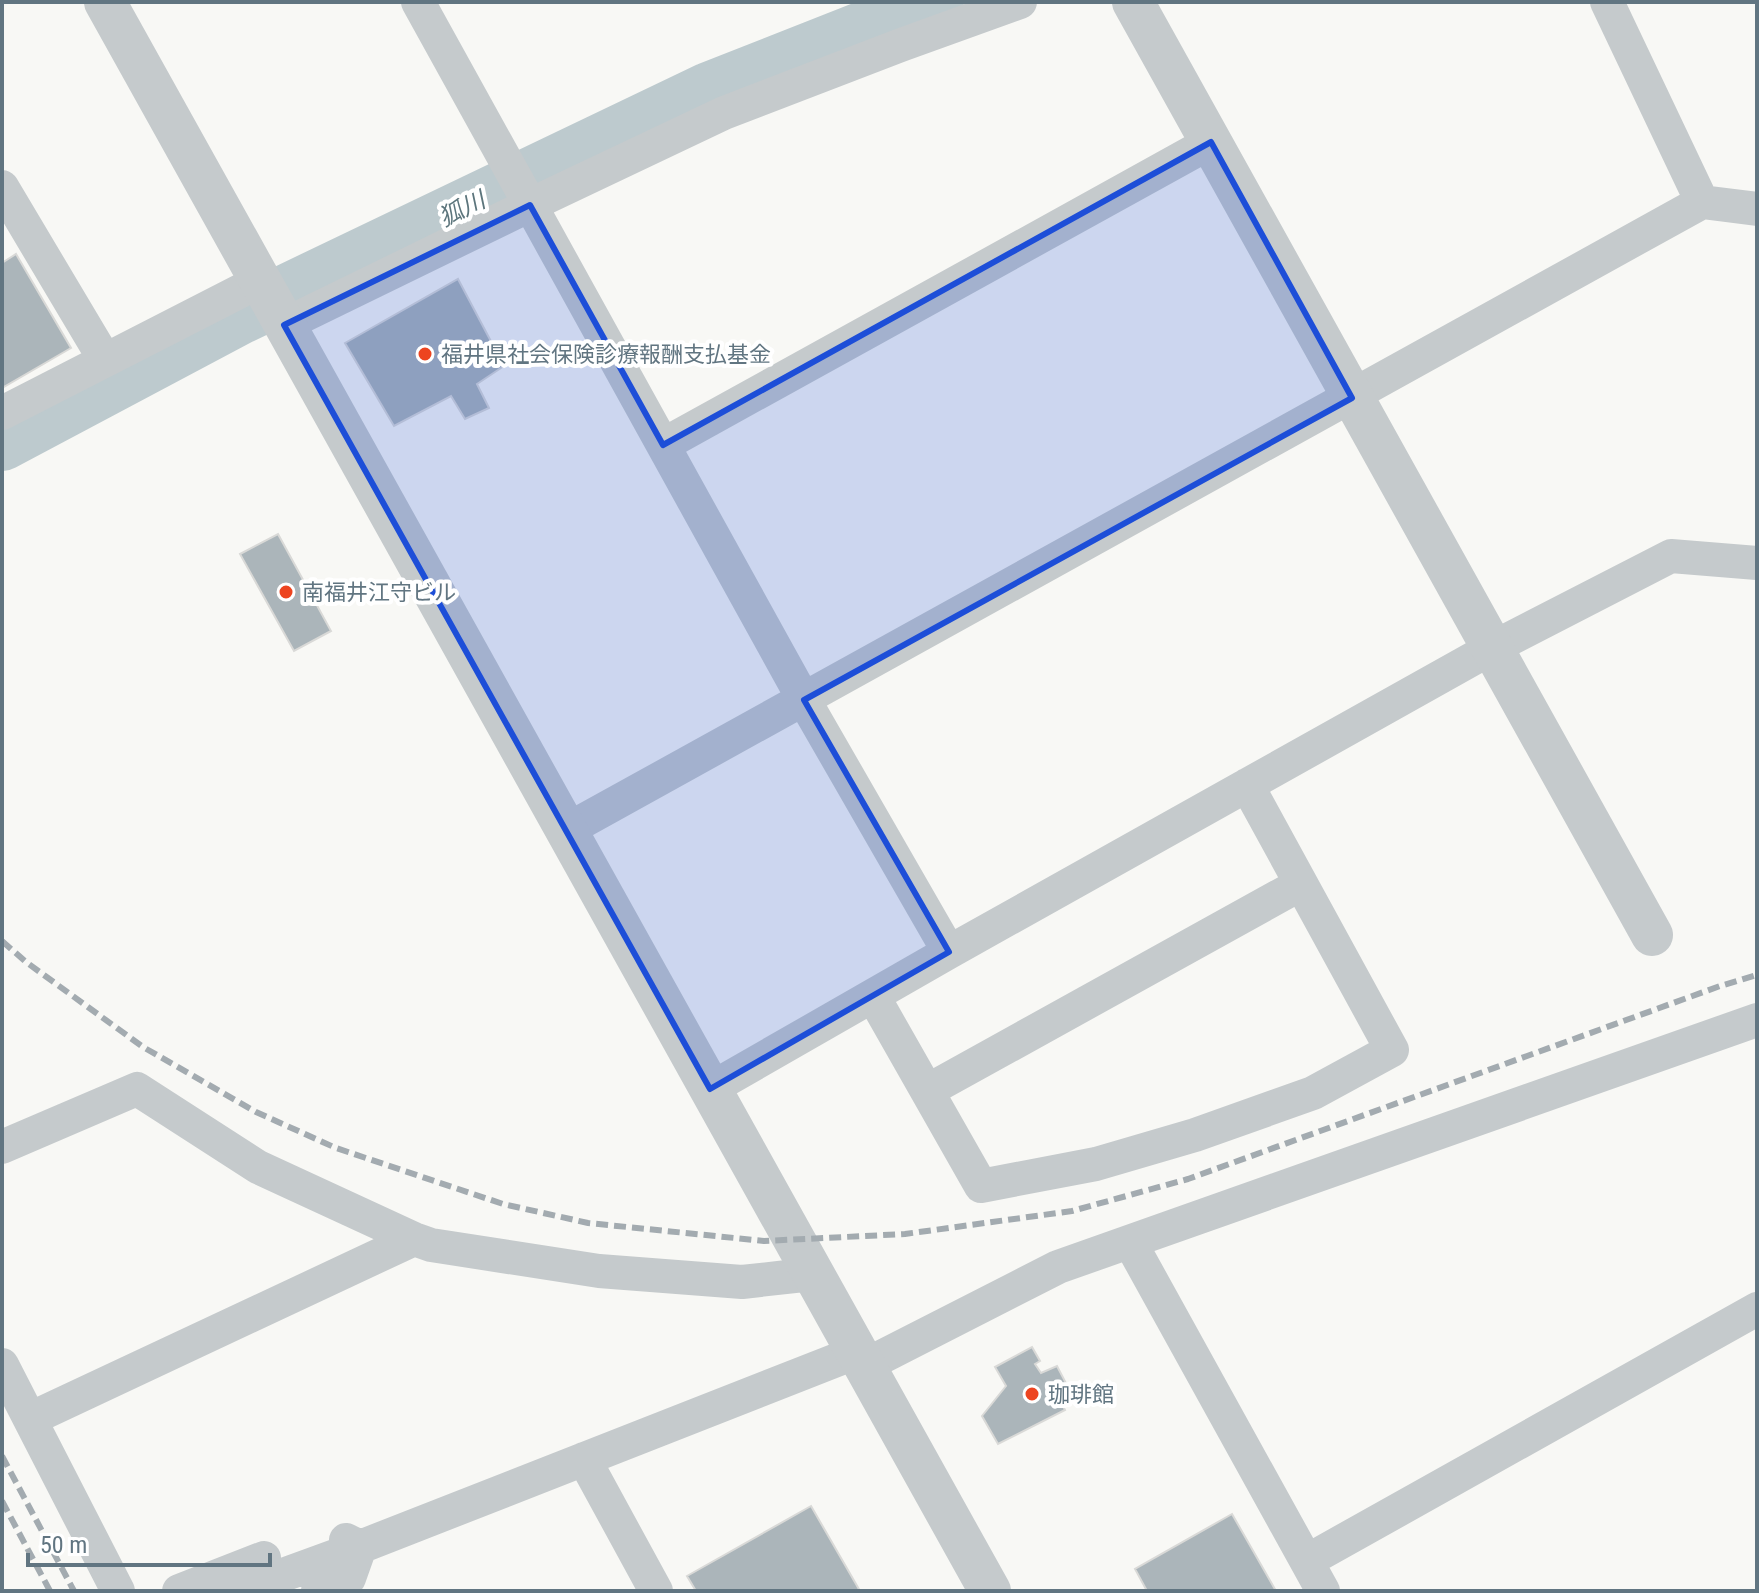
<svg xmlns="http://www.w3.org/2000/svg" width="1759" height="1593" viewBox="0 0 1759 1593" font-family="'Roboto Condensed','Noto Sans JP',sans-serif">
<rect width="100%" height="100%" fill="#f8f8f5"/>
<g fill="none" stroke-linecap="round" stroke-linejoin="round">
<path stroke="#bdcace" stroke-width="58" d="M 2,442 L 241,315 L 709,91 L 935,2"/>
</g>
<path fill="#abb5ba" stroke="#d9d9d7" stroke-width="2" d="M 16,254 L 71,348 L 2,388 L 2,263 Z
M 458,279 L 504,366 L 477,384 L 489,408 L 465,419 L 451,396 L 394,426 L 345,343 Z
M 278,534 L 331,631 L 294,651 L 240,554 Z
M 1032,1347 L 1040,1361 L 1035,1364 L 1041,1373 L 1057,1366 L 1069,1389 L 1060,1399 L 1065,1410 L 998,1444 L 982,1416 L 1006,1386 L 995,1367 Z
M 811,1506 L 860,1591 L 696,1591 L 687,1576 Z
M 1232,1514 L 1276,1591 L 1147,1591 L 1135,1569 Z"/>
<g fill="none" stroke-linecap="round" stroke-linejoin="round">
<path stroke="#c5cacc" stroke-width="34" d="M 418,2 L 804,700 L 949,952
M 1607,2 L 1702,202 L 1757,209
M 2,187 L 105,360
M 284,325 L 530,205 L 724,113 L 901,45 L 1020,2
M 2,413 L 260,281
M 663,445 L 1211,142
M 565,831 L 1702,202
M 873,996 L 981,1186 L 1096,1164 L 1195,1135 L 1313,1093 L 1392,1050 L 1247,785
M 710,1089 L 949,952 L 1492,648 L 1671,556 L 1757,563
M 927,1091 L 1301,884
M 2,1147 L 137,1089 L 258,1167 L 414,1239 L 431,1245 L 599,1271 L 742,1282 L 813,1274
M 1130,1242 L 1323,1591
M 2,1365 L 118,1591
M 864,1366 L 1058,1267 L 1757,1020
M 30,1419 L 414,1239
M 584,1459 L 656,1591
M 1307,1561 L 1757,1309
M 179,1591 L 264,1558
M 239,1591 L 360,1547 L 857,1352
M 318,1591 L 349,1578 L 360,1547 L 346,1540"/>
<path stroke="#c5cacc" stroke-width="42" d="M 105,2 L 990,1591
M 1133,2 L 1652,935"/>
<path stroke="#a3abb0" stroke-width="6" stroke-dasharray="12 6" stroke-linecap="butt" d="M 2,941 L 26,962 L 143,1047 L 256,1112 L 336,1148 L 503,1204 L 588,1223 L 764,1241 L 905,1234 L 1072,1211 L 1188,1179 L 1720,986 L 1757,975
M 2,1456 L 74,1591
M 2,1501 L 50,1591"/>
</g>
<path fill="#1d4ed8" fill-opacity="0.2" stroke="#1d4ed8" stroke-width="6" stroke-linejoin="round" d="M 1211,142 L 1352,398 L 804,700 L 949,952 L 710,1089 L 284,325 L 530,205 L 663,445 Z"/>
<g fill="#ed4420" stroke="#fff" stroke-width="3">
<circle cx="425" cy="354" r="8"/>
<circle cx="286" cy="592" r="8"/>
<circle cx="1032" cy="1394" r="8"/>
</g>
<g text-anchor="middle" stroke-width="8" stroke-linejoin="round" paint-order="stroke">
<g font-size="22" fill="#617581" stroke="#fff" text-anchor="start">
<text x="441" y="362">福井県社会保険診療報酬支払基金</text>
<text x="302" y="600">南福井江守ビル</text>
<text x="1048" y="1402">珈琲館</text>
</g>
<g font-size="24" font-style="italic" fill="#5c757c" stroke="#fff">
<text transform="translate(462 209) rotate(-26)" y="8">狐川</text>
</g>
</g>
<rect width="1759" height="1593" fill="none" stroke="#617581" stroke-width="8"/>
<path d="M28 1553v12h242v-12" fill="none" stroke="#617581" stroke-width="4"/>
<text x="40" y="1553" font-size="24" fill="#617581" stroke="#ffffff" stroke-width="6" paint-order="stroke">50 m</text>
</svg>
